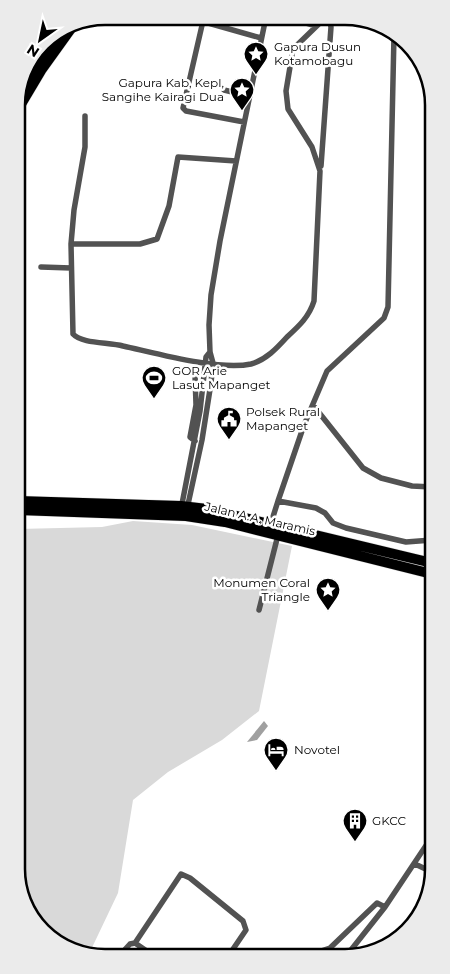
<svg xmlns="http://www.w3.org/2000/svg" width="450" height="974" viewBox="0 0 450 974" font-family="Montserrat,sans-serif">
<rect width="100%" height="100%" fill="#fff"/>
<path fill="#d9d9d9" d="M 133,521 L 192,525 L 292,546 L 259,711 L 222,740 L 168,772 L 133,800 L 118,893 L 88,956 L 46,936 L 19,892 L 18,529 L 102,527 Z"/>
<path fill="#a0a0a0" d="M 264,721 L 268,726 L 257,740 L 247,742 Z"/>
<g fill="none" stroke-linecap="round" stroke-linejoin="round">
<defs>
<path id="highway" d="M 18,93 L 53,36
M 17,111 L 42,69 L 70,30
M 18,501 L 181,506 L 207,509 L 432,563
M 18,510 L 186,516 L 225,522 L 432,574"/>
</defs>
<use href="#highway" stroke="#dbdbdb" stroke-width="11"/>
<path stroke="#525252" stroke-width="5.5" d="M 187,17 L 261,38
M 290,18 L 316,26
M 203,21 L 183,108 L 186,111 L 244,122
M 224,90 L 249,96
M 85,116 L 85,147 L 74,210 L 71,244 L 73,334 C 82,344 109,342 123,346 C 155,353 219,371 251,364 C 266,360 277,348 287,337 C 299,326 309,317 314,301 L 320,171 L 312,147 L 288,109 L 286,91 L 293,49 L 325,18
M 321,166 L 331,27 L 329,18
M 71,244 L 140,244 L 157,239 L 169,206 L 178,157 L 236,161
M 41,267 L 71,268
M 195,375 L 196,405 L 190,437 L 195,441
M 313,405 L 363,468 L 381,478 L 412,486 L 432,487
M 278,501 L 304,425 L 327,371 L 384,318 L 388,307 L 394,35
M 181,509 L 200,411 L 206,357 L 210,352
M 187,509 L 202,440 L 211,383 L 213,363 L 210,352 L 209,325 L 211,295 L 220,241 L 266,17
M 271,523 L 278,501 L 316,508 L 325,513 L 333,523 L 346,528 L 406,542 L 432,540
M 259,610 L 278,535
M 415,864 L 434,873
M 267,955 L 273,951 L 278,955
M 309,955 L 330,948 L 377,903 L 385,907
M 347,955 L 385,907 L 433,835
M 119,956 L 130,944 L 135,943
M 154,956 L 135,943 L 181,874 L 190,878 L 243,921 L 246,930 L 229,955"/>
<use href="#highway" stroke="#000" stroke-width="10"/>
</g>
<defs>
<symbol id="sight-pin" viewBox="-11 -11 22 30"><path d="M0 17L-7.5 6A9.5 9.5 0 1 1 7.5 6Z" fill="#000" stroke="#fff"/><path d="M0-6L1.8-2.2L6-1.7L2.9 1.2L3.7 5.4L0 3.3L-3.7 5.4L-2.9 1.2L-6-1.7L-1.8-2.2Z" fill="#fff"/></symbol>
<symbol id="stadium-pin" viewBox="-11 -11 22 30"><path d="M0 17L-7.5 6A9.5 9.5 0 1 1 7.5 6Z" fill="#000" stroke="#fff"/><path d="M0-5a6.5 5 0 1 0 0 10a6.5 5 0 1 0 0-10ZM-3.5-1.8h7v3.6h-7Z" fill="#fff"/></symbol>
<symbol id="civic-pin" viewBox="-11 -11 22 30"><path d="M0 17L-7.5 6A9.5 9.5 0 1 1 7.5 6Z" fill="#000" stroke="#fff"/><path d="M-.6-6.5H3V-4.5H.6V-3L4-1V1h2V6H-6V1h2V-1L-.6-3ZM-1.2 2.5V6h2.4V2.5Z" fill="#fff"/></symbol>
<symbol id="hotel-pin" viewBox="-11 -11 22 30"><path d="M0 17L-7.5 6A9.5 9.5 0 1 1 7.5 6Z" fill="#000" stroke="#fff"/><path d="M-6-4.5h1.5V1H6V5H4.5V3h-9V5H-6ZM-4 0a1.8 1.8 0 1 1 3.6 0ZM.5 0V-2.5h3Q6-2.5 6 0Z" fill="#fff"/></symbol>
<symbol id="building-pin" viewBox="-11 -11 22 30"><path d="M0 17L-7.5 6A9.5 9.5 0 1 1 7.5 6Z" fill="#000" stroke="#fff"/><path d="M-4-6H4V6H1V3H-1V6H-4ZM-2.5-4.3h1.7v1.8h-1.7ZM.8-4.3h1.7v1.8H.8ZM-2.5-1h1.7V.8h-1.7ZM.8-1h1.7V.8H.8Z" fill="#fff"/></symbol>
</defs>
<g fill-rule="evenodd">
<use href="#sight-pin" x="242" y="40" width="28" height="38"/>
<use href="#sight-pin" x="228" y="76" width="28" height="38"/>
<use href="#stadium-pin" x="140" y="364" width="28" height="38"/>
<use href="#civic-pin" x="215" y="405" width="28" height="38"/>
<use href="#sight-pin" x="314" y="576" width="28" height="38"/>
<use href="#hotel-pin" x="262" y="736" width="28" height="38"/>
<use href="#building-pin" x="341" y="807" width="28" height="38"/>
</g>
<g text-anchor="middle" stroke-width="5" stroke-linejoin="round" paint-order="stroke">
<g font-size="12" fill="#000" stroke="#fff" text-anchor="start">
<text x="274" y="51">Gapura Dusun<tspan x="274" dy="14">Kotamobagu</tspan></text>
<text x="224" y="87" text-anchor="end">Gapura Kab, Kepl,<tspan x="224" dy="14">Sangihe Kairagi Dua</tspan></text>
<text x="172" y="375">GOR Arie<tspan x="172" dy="14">Lasut Mapanget</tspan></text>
<text x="246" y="416">Polsek Rural<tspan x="246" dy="14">Mapanget</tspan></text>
<text x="310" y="587" text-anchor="end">Monumen Coral<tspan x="310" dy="14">Triangle</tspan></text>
<text x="294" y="754">Novotel</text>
<text x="372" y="825">GKCC</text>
</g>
<g font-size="12" fill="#000" stroke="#fff">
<text transform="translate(260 519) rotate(13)" y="4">Jalan A.A. Maramis</text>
</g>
</g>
<path d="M0 0H450V974H0ZM105 25H345A80 80 0 0 1 425 105V869A80 80 0 0 1 345 949H105A80 80 0 0 1 25 869V105A80 80 0 0 1 105 25Z" fill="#ebebeb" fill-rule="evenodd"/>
<path fill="none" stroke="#000" stroke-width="2.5" d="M105 25H345A80 80 0 0 1 425 105V869A80 80 0 0 1 345 949H105A80 80 0 0 1 25 869V105A80 80 0 0 1 105 25Z"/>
<g transform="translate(40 40) rotate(213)" stroke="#ffffff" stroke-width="4" paint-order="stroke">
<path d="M0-4L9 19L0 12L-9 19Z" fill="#000000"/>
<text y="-8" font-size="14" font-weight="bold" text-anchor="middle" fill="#000000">N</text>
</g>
</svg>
